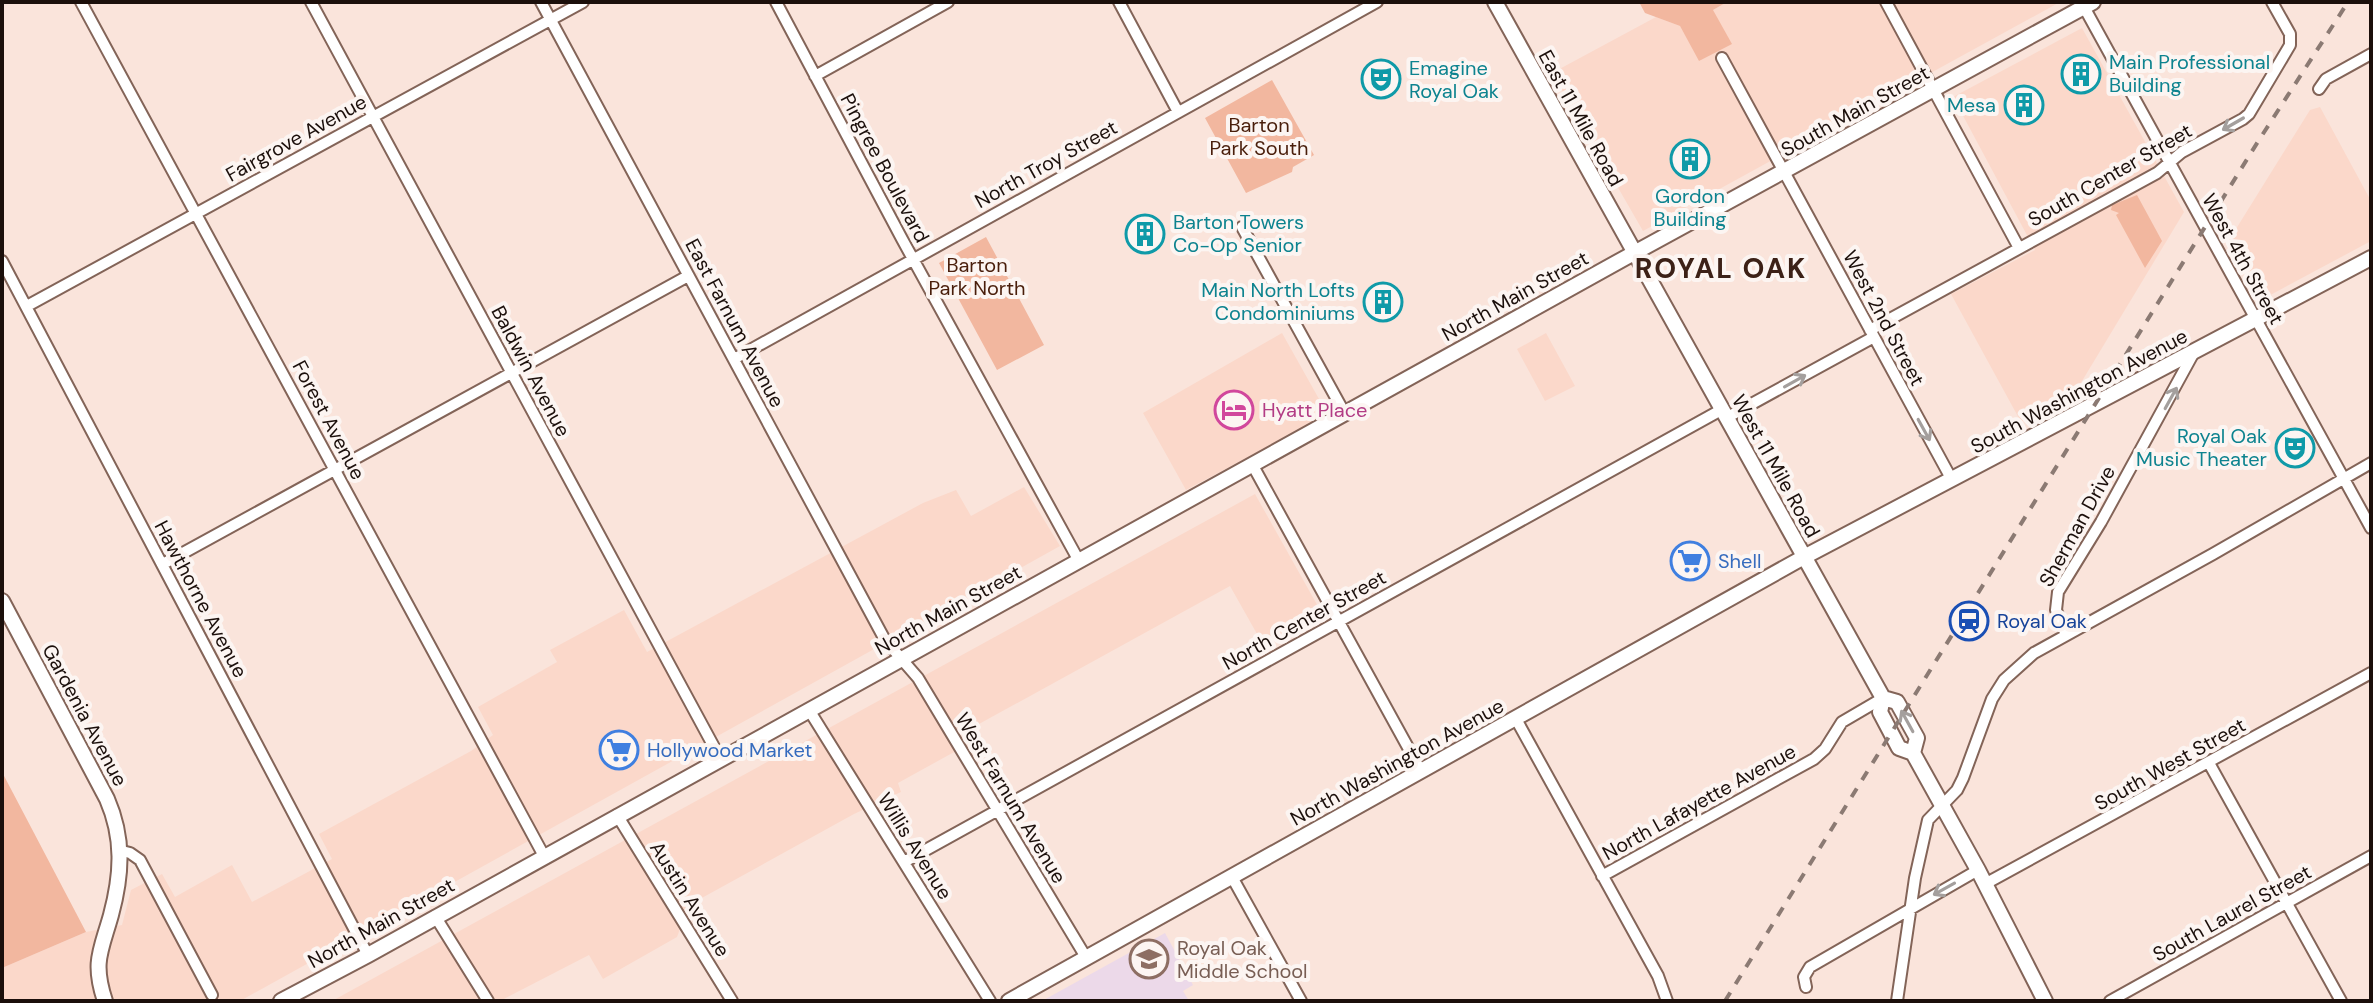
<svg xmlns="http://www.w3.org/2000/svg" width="2373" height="1003" viewBox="0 0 2373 1003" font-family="'DM Sans',sans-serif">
<rect width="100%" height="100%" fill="#fae4db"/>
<path fill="#fbd8ca" d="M 1727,2 L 2060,2 L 1643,231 L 1552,73 L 1656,17 L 1680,26 L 1700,61 L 1713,10 Z
M 2082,28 L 2184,212 L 2073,396 L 2021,422 L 1951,294 L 2035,250 L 1953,97 Z
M 2320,107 L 2371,201 L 2371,241 L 2261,300 L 2255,297 L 2226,245 L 2310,110 Z
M 1282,333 L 1328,415 L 1186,490 L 1143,413 Z
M 1546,333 L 1575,386 L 1545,401 L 1517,349 Z
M 1024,487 L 1060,546 L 240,1001 L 2,1001 L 2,968 L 86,932 L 122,925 L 131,890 L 162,874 L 175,897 L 232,865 L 252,902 L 332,859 L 319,834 L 471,751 L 493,735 L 478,707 L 557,662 L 550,650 L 624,610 L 647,652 L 923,503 L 956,490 L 971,516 Z
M 1255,494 L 1320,610 L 1261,641 L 1230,586 L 959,735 L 965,746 L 898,783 L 901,792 L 854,814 L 689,905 L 677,937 L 603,979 L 589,955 L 500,1001 L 332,1001 Z"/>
<path fill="#ecd9e9" d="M 1165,933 L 1193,985 L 1183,991 L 1189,1001 L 1042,1001 Z"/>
<path fill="#f2b79f" d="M 1639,2 L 1727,2 L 1713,10 L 1732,44 L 1699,61 L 1680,26 L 1645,13 Z
M 1272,80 L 1314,155 L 1293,167 L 1292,172 L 1246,193 L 1205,118 Z
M 2137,195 L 2162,241 L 2145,268 L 2116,215 L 2119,213 L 2111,210 L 2112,205 Z
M 986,237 L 1044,345 L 997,370 L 939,263 Z
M 2,772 L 86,932 L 2,968 Z"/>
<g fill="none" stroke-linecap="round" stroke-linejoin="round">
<defs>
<path id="street" d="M 81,2 L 544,856
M 311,2 L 720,758
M 541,2 L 885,640 L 918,678 L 1087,959
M 776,2 L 902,239 L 1079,561
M 1119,2 L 1178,112
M 1886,2 L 2019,248
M 2084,7 L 2371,528
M 1722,58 L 1952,480
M 815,76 L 948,2
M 2319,89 L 2326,79 L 2371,54
M 1242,227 L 1345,414
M 2,261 L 368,955
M 27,306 L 583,2
M 1870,330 L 2157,173 L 2182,152 L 2243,119 L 2249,114 L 2290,45 L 2290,34 L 2272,2
M 734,359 L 1377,2
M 1726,418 L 1872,338
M 1252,464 L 1421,771
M 163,564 L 688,276
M 2066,635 L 2056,610 L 2058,592 L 2101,522 L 2193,354
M 809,710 L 990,1001
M 1516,719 L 1658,976 L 1667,1001
M 2209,763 L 2341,1001
M 617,815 L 732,1001
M 122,851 L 130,853 L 140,860 L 212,995
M 904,862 L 1721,410
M 1602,876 L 1814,759 L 1825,749 L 1842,722 L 1883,698
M 1232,877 L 1301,1001
M 1985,884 L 2371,673
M 435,916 L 488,1001
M 1806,987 L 1804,977 L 1810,967 L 1978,870
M 1897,1001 L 1915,878 L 1928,820 L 1957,790 L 1963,778 L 1992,699 L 2004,680 L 2034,653 L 2213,554 L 2371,463
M 2110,1001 L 2371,856"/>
<path id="secondary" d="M 1495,2 L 1883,698 L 1880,712 L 1899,748 L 1913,753 L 1978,870 L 2045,1001
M 2,601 L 107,799 C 124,838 122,874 111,915 C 101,951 92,962 105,1001
M 1883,698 L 1897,702 L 1917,738 L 1913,753
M 281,1001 L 368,955 L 1634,253 L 2093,2
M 1009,1001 L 1804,557 L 2371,258"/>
</defs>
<use href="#street" stroke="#836458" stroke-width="14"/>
<use href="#secondary" stroke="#836458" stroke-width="18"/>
<use href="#street" stroke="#fff" stroke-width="10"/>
<use href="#secondary" stroke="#fff" stroke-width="14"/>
<path stroke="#8b7a73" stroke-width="4" stroke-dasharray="10 10" stroke-linecap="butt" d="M 1725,1001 L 2259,140 L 2348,2"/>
</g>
<defs><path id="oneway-shaft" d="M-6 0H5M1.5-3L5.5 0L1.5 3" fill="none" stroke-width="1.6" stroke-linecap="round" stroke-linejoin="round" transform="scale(2)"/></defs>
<g stroke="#a49f9d">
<use href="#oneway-shaft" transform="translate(2233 124) rotate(150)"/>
<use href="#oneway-shaft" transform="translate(1795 381) rotate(-29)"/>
<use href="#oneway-shaft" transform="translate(2171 398) rotate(-61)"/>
<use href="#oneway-shaft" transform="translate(1924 430) rotate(61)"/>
<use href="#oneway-shaft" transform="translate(1907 721) rotate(-119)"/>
<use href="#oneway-shaft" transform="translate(1944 889) rotate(151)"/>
</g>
<defs>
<symbol id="building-ring" viewBox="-11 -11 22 22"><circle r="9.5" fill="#fcf5f2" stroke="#0f9aa8" stroke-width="1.5"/><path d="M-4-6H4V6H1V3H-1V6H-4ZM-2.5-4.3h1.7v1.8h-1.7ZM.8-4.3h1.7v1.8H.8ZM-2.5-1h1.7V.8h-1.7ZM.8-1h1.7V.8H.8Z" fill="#0f9aa8"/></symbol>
<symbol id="theatre-ring" viewBox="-11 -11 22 22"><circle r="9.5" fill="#fcf5f2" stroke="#0f9aa8" stroke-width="1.5"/><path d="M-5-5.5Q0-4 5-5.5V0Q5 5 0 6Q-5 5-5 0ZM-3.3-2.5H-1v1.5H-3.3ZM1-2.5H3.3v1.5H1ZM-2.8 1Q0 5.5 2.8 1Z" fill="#0f9aa8"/></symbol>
<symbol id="hotel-ring" viewBox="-11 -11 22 22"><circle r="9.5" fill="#fcf5f2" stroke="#d1479c" stroke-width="1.5"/><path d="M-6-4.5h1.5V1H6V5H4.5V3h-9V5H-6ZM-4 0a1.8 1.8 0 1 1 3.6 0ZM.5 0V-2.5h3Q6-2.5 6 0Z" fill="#d1479c"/></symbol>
<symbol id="supermarket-ring" viewBox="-11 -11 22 22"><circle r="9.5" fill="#fcf5f2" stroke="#3f7fe0" stroke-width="1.5"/><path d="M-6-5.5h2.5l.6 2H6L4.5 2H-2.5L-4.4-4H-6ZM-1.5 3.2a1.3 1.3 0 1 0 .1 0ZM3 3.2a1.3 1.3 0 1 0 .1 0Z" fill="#3f7fe0"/></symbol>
<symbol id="station-ring" viewBox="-11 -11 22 22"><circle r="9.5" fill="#fcf5f2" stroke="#1a4fb4" stroke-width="1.5"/><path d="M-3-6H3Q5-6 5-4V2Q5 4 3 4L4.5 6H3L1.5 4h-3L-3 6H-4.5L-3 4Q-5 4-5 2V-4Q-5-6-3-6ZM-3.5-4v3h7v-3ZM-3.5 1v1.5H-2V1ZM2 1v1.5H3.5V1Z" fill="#1a4fb4"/></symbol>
<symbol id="school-ring" viewBox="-11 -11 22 22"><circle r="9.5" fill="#fcf5f2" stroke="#8d6e63" stroke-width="1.5"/><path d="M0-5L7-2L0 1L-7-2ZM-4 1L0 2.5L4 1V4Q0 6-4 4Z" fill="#8d6e63"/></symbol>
</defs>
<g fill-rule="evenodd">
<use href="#building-ring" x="2059" y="52" width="44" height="44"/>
<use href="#theatre-ring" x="1359" y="57" width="44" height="44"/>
<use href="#building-ring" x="2002" y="83" width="44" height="44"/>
<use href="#building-ring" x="1668" y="137" width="44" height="44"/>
<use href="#building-ring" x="1123" y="212" width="44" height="44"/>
<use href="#building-ring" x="1361" y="280" width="44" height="44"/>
<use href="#hotel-ring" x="1212" y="388" width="44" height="44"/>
<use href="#theatre-ring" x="2273" y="426" width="44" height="44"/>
<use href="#supermarket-ring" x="1668" y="539" width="44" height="44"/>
<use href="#station-ring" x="1947" y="599" width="44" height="44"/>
<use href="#supermarket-ring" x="597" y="728" width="44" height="44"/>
<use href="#school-ring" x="1127" y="937" width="44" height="44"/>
</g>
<g text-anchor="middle" stroke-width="8" stroke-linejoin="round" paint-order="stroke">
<g font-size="20" fill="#0d838f" stroke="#fcf5f2" text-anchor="start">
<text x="2109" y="69">Main Professional<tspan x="2109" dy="23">Building</tspan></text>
<text x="1409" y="75">Emagine<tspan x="1409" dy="23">Royal Oak</tspan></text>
<text x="1996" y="112" text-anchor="end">Mesa</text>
<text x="1690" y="203" text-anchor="middle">Gordon<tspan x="1690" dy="23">Building</tspan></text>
<text x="1173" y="229">Barton Towers<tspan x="1173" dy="23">Co-Op Senior</tspan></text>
<text x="1355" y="297" text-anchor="end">Main North Lofts<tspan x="1355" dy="23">Condominiums</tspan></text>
<text x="2267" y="443" text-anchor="end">Royal Oak<tspan x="2267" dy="23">Music Theater</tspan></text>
</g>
<g font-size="20" fill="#1b0f0b" stroke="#fcf5f2">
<text transform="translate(1855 111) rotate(-29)" y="7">South Main Street</text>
<text transform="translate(1581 118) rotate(61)" y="7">East 11 Mile Road</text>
<text transform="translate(296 138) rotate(-29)" y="7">Fairgrove Avenue</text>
<text transform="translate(1046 164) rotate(-29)" y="7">North Troy Street</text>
<text transform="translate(885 168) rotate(62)" y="7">Pingree Boulevard</text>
<text transform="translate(2110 175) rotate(-30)" y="7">South Center Street</text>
<text transform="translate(2243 259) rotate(61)" y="7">West 4th Street</text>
<text transform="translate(1515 296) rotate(-29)" y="7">North Main Street</text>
<text transform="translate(1884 318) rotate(62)" y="7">West 2nd Street</text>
<text transform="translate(735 323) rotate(62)" y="7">East Farnum Avenue</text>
<text transform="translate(531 371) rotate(62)" y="7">Baldwin Avenue</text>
<text transform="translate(2079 391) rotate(-28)" y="7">South Washington Avenue</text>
<text transform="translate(329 420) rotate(62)" y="7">Forest Avenue</text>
<text transform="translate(1776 466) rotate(61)" y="7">West 11 Mile Road</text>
<text transform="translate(2077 526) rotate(-61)" y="7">Sherman Drive</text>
<text transform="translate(201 599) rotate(62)" y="7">Hawthorne Avenue</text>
<text transform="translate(948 610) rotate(-29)" y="7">North Main Street</text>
<text transform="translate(1304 620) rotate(-29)" y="7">North Center Street</text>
<text transform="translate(85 715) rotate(62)" y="7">Gardenia Avenue</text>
<text transform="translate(1397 762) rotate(-29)" y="7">North Washington Avenue</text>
<text transform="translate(2170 764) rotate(-29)" y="7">South West Street</text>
<text transform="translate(1011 798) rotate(59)" y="7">West Farnum Avenue</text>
<text transform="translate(1699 802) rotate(-29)" y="7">North Lafayette Avenue</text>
<text transform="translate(915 846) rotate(58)" y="7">Willis Avenue</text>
<text transform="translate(690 899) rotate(58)" y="7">Austin Avenue</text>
<text transform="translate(2232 913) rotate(-29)" y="7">South Laurel Street</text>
<text transform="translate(381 923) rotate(-29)" y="7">North Main Street</text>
</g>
<g font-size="20" fill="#491e0b" stroke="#fcf5f2">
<text x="1259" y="132">Barton<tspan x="1259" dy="23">Park South</tspan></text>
<text x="977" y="272">Barton<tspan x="977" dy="23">Park North</tspan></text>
</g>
<g font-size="20" fill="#b23c85" stroke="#fcf5f2" text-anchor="start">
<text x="1262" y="417">Hyatt Place</text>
</g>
<g font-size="20" fill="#366cbe" stroke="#fcf5f2" text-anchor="start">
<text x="1718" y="568">Shell</text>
<text x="647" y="757">Hollywood Market</text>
</g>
<g font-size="20" fill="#164399" stroke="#fcf5f2" text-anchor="start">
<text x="1997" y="628">Royal Oak</text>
</g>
<g font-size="20" fill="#785e54" stroke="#fcf5f2" text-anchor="start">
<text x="1177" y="955">Royal Oak<tspan x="1177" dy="23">Middle School</tspan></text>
</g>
<g font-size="28" font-weight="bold" letter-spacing="2" fill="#3c2117" stroke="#fcf5f2">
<text x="1721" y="278">ROYAL OAK</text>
</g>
</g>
<rect width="2373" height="1003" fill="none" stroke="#1b0f0b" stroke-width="8"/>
</svg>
